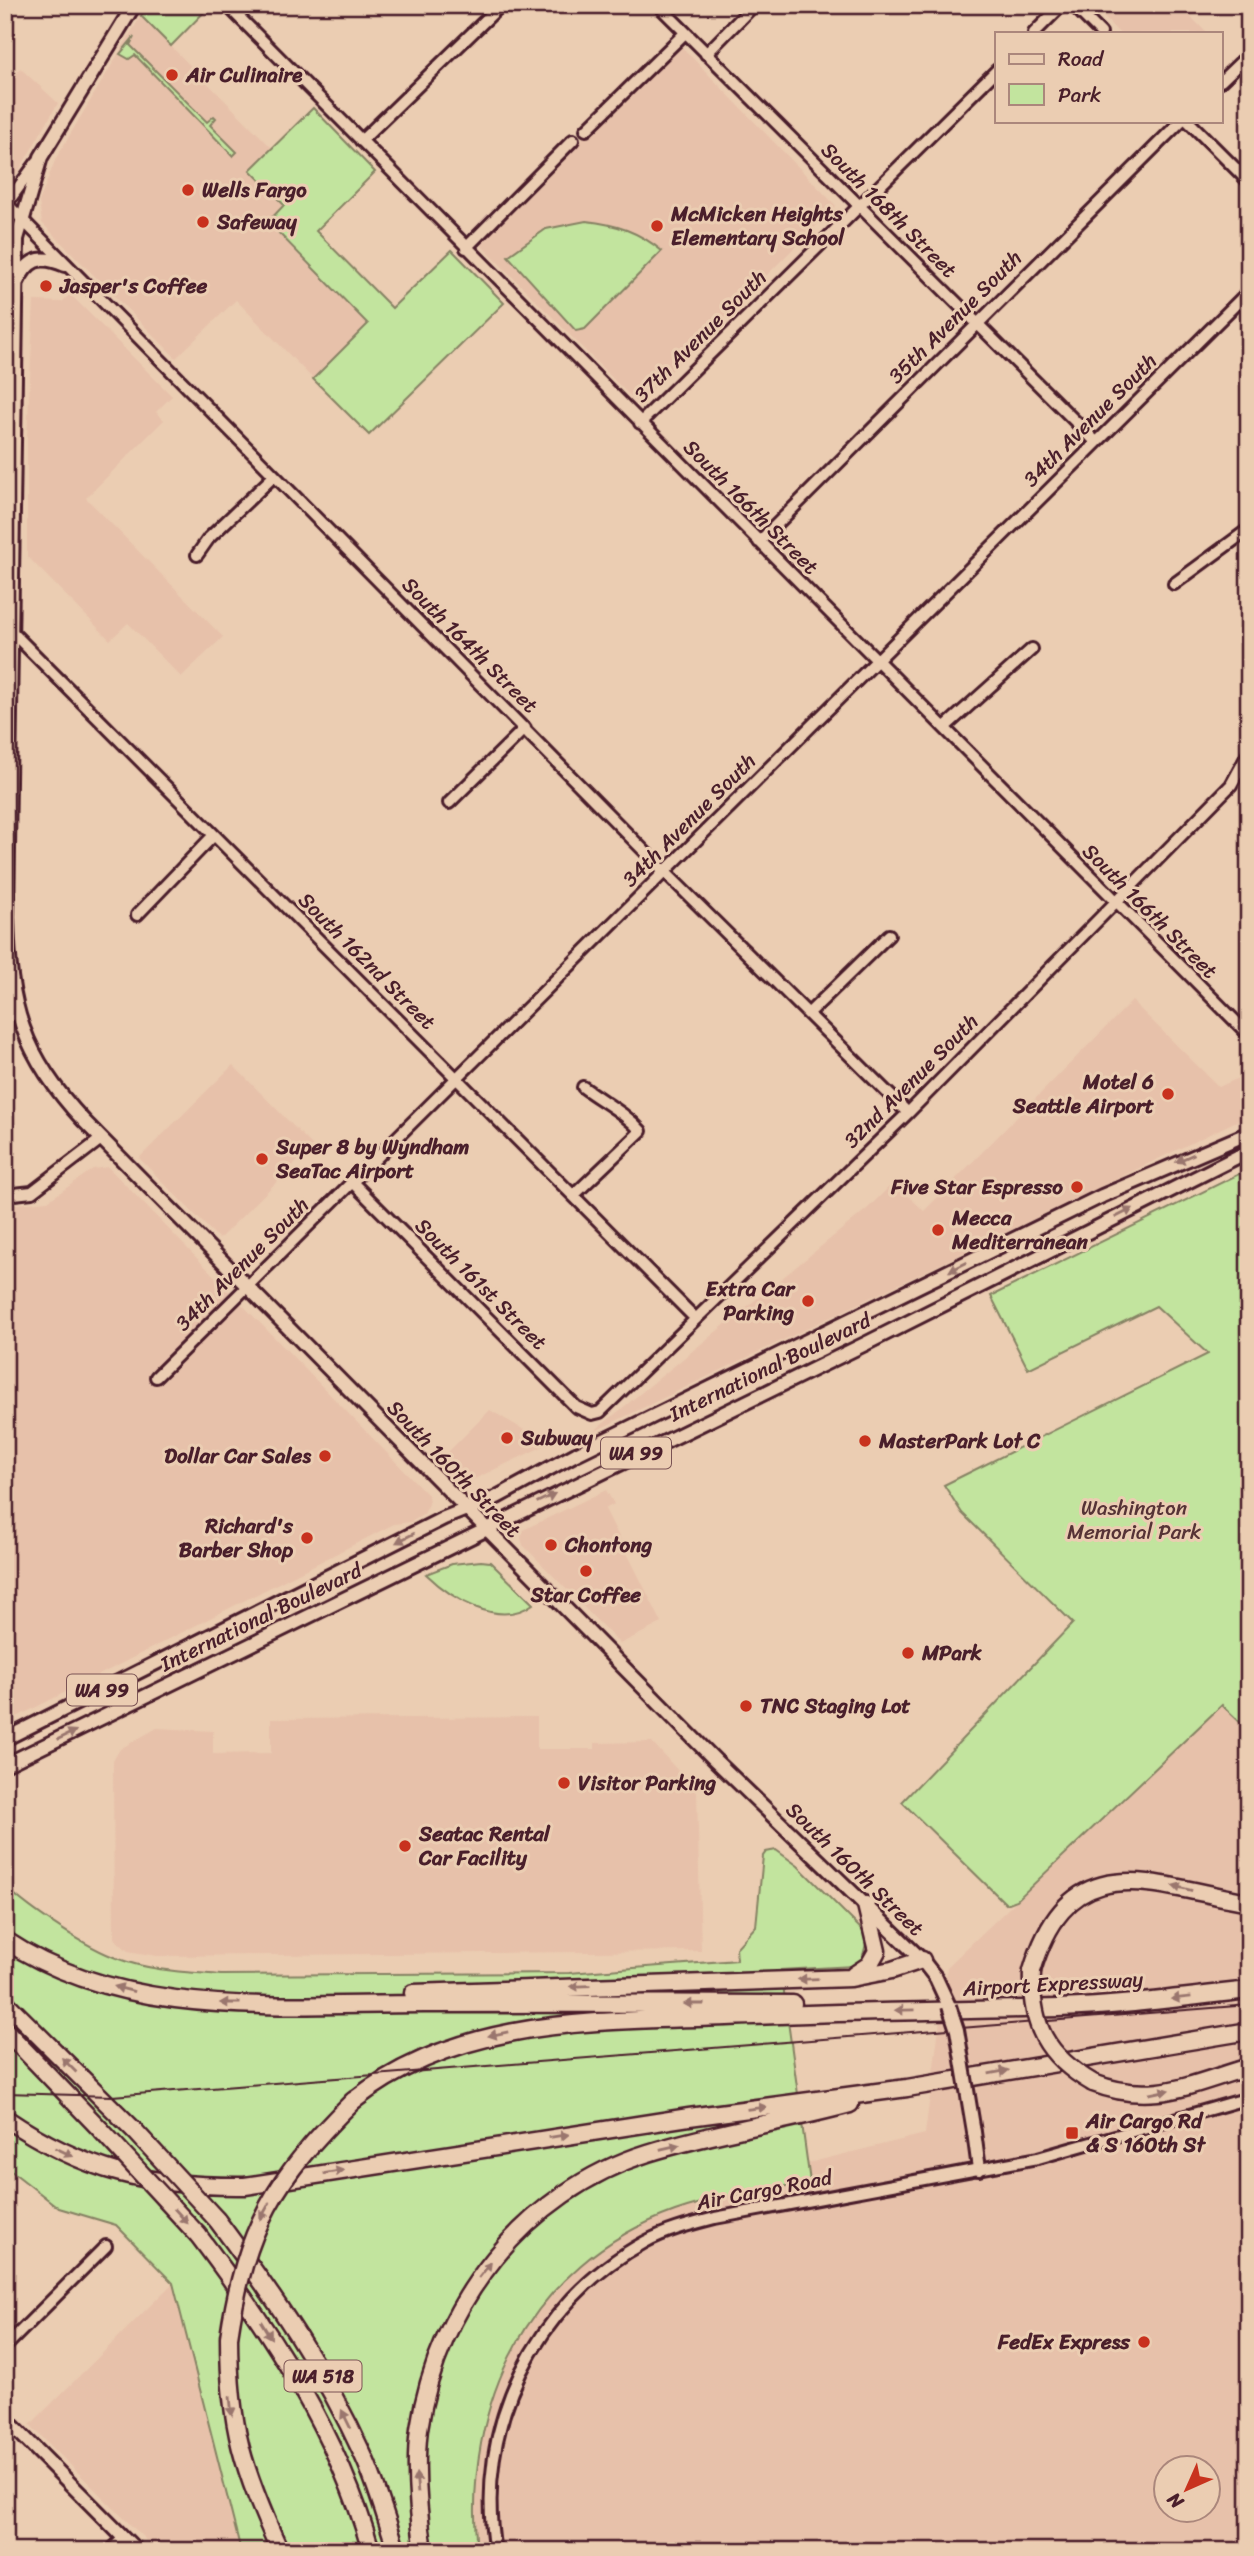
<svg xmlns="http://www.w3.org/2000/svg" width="1254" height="2556" viewBox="0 0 1254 2556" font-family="Sriracha,sans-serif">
<rect width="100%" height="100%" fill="#ebcdb2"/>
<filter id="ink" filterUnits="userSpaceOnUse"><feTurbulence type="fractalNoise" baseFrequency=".0143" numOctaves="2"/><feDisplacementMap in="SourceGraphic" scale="14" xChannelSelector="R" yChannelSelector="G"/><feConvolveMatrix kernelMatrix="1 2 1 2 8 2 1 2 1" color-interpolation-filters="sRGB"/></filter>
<g filter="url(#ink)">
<path fill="#e7c1aa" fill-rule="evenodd" d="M 1092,5 L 1179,5 L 1207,33 L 1119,33 Z
M 141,16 L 272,148 L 250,170 L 285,205 L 268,222 L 369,325 L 313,379 L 236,300 L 176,358 L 42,223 L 39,202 L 56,158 Z
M 678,43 L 836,206 L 641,401 L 636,402 L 478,242 Z
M 20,68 L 58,103 L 16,176 L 5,182 L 5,94 Z
M 70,294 L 172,396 L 156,412 L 164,420 L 86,498 L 223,637 L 181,677 L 128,623 L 110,640 L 27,556 L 27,438 L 34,301 L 62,302 Z
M 1132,1001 L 1219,1087 L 1249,1073 L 1249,1115 L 593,1432 L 867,1209 L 894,1182 L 924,1211 Z
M 233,1065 L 313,1146 L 219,1239 L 139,1158 Z
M 108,1167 L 428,1495 L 429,1504 L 424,1514 L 411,1522 L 394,1524 L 5,1723 L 5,1370 L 12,1351 L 5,1350 L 5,1205 L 48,1201 L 93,1169 Z
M 490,1410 L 548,1444 L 466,1483 L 442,1458 Z
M 606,1490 L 614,1504 L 605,1509 L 662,1623 L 620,1644 L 523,1545 L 521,1538 L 523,1530 Z
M 1222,1705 L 1249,1731 L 1249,2551 L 469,2551 L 483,2374 L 538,2281 L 640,2205 L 925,2134 L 947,1967 ZM 1166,2468 L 1208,2468 L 1208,2510 L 1166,2510 Z
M 537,1717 L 537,1749 L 595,1749 L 595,1743 L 652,1742 L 697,1792 L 701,1951 L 157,1956 L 128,1951 L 114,1938 L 113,1761 L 120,1749 L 157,1728 L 213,1731 L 213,1754 L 271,1753 L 271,1719 Z
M 173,2283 L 241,2551 L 157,2551 L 30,2425 Z"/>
<path fill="#c2e49e" stroke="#868264" stroke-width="2" d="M 147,5 L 211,5 L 171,46 L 141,16 Z
M 134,37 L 130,45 L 207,122 L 214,116 L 216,118 L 210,125 L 237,152 L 233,156 L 135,55 L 129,59 L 120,54 Z
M 313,108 L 375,172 L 316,231 L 392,308 L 452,250 L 504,303 L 369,435 L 313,379 L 368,324 L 268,222 L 284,205 L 250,170 Z
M 586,221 C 616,224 639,232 662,251 L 585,329 L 576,331 L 508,256 L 546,229 Z
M 1249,1169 L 1249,1731 L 1222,1705 L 1017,1900 L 1006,1904 L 902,1802 L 1073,1623 L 962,1513 L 944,1485 L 1208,1354 L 1156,1306 L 1028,1369 L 991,1296 Z
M 481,1561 L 490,1562 L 533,1604 C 499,1629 452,1599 426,1574 L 452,1564 Z
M 776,1850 L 798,1866 L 863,1931 L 867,1940 L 861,1963 L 854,1966 L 781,1970 L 810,2182 C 765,2190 718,2196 675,2211 C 529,2263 462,2404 477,2551 L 241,2551 L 173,2283 L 116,2225 L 59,2208 L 5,2166 L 5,1886 C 30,1910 87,1948 119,1959 C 150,1971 188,1972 221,1975 L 569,1973 L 737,1960 L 736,1948 L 756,1926 L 763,1856 L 766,1852 Z"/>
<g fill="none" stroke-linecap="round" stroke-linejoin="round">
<defs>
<path id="minor" d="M 227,5 L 1249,1035
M 658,5 L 1095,441
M 1073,5 L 1101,33
M 1034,33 L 1062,5
M 706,54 L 754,5
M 1221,81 L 1249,54
M 1188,121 L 1249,182
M 586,130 L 685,33
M 361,141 L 501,5
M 5,202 L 664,871 L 908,1113
M 5,206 L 37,162
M 5,244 L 15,261
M 466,248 L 573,140
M 640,423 L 997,70
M 759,542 L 1181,121
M 197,555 L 209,538 L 274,476
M 1174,584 L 1249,529
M 10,630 L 696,1319
M 945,727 L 1032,649
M 449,803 L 525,728
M 137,915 L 214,835
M 808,1014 L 889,935
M 5,1015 L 16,1015
M 352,1182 L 576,1407 L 592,1414 L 600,1412 L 908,1113 L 1231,785 L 1248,754
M 5,1195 L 32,1192 L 101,1139
M 574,1195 L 641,1131 C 624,1112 603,1102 583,1087
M 156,1377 L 1249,291
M 5,2347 L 106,2246
M 110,2551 L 124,2538
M 495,2551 C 473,2428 535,2302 645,2242 C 667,2230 692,2224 715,2218 L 1038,2158 L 1249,2098"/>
<path id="major" d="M 134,5 L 41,157 L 17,239 L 7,917 C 9,1006 22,1055 84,1121 L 716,1761 L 922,1960 L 936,1978 L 949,2006
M 16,284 C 28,259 39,254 65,265
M 5,1739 L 444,1518 L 497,1497 L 576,1454 L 1102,1196 L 1249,1133
M 5,1765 L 867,1343 L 1249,1151
M 974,2132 L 979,2169
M 5,2418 L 137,2551"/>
<path id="highway" d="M 5,1940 C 129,2023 292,2003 433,2004 C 553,2004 673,2003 793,2004
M 1032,1971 C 1070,1843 1153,1886 1249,1902
M 854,1975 L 869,1965 L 877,1951 L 866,1905
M 413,1993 L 851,1978 L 892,1970 L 922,1960
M 5,2002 L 135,2131
M 5,2030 L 101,2130
M 1093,2083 C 1153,2106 1190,2084 1249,2067
M 353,2101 C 460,2016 598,2022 727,2017 C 838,2012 949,2011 1059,2008 C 1123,2006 1186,1997 1249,1990
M 5,2118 C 85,2172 149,2187 245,2186 L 689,2117 L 907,2088 L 1249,2031
M 217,2220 C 273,2295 324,2369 363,2455 C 377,2485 386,2519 397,2551
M 198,2235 C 270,2330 339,2435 371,2551
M 229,2337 C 229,2428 243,2469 280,2551
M 424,2551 C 418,2511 414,2469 419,2429 C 437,2304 526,2191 648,2153 C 714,2132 784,2122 850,2104"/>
</defs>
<use href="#minor" stroke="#4a1f2b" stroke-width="16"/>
<use href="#major" stroke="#4a1f2b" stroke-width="18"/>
<use href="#highway" stroke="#4a1f2b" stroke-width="21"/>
<use href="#minor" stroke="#ebcdb2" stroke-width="10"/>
<use href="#major" stroke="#ebcdb2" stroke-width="12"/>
<use href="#highway" stroke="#ebcdb2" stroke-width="16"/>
<path stroke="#4a1f2b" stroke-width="2" d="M 5,2093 L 112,2096 L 1249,2005"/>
<defs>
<path id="major-bridge" d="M 949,2006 L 957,2030 L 974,2132"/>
<path id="highway-bridge" d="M 1032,1971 C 1030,2025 1046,2056 1093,2083
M 101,2130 L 198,2235
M 135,2131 L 217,2220
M 229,2337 C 245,2228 275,2178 353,2101"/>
</defs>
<use href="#major-bridge" stroke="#4a1f2b" stroke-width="18" stroke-linecap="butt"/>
<use href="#highway-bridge" stroke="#4a1f2b" stroke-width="21" stroke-linecap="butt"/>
<use href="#major-bridge" stroke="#ebcdb2" stroke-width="12"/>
<use href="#highway-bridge" stroke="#ebcdb2" stroke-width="16"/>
</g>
<defs><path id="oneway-solid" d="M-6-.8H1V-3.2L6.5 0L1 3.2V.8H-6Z" transform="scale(1.75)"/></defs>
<g fill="#9a766e">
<use href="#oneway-solid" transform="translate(1185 1158) rotate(156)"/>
<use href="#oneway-solid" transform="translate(1124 1213) rotate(-27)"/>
<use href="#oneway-solid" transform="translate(958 1267) rotate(153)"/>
<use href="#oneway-solid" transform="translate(546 1498) rotate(-26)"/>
<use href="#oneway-solid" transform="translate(405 1538) rotate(153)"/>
<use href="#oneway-solid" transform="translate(67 1735) rotate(-26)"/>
<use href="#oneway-solid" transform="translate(1182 1888) rotate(-166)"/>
<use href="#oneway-solid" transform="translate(808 1979) rotate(178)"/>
<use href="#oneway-solid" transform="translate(580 1986) rotate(178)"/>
<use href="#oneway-solid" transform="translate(124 1989) rotate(-165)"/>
<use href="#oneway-solid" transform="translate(1181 1998) rotate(174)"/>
<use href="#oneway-solid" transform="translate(230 2003) rotate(-180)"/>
<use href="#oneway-solid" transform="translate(694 2004) rotate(-180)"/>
<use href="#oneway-solid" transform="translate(905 2010) rotate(179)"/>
<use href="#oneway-solid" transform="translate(498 2034) rotate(168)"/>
<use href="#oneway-solid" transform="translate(69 2065) rotate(-135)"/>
<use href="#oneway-solid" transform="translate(999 2072) rotate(-10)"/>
<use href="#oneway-solid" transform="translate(1159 2092) rotate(-11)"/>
<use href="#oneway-solid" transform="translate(757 2108) rotate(-7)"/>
<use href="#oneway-solid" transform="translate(559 2136) rotate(-9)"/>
<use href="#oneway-solid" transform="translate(670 2147) rotate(-13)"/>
<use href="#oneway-solid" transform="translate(64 2152) rotate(26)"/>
<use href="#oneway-solid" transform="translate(334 2172) rotate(-9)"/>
<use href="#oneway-solid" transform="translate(265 2211) rotate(119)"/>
<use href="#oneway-solid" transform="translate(181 2216) rotate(48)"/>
<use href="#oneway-solid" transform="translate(485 2270) rotate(-52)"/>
<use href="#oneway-solid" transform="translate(266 2330) rotate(58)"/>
<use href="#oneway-solid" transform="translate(231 2406) rotate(84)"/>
<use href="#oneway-solid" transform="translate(346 2419) rotate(-116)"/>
<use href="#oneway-solid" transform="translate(417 2483) rotate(-95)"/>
</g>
</g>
<g fill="#c8321e" stroke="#ebcdb2" stroke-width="2.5">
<circle cx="172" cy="75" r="7"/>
<circle cx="188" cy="190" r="7"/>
<circle cx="203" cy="222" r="7"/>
<circle cx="657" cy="226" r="7"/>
<circle cx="46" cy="286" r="7"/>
<circle cx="1168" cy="1094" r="7"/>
<circle cx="262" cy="1159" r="7"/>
<circle cx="1077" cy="1187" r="7"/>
<circle cx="938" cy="1230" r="7"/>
<circle cx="808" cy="1301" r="7"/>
<circle cx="507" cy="1438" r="7"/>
<circle cx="865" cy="1441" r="7"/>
<circle cx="325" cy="1456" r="7"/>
<circle cx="307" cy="1538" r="7"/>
<circle cx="551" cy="1545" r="7"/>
<circle cx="586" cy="1571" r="7"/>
<circle cx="908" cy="1653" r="7"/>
<circle cx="746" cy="1706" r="7"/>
<circle cx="564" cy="1783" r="7"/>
<circle cx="405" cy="1846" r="7"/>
<rect x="1065" y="2126" width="14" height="14" rx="3.5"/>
<circle cx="1144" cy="2342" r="7"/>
</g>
<g text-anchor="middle" stroke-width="6" stroke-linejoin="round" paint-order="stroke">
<g fill="#ebcdb2" stroke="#7a5354" stroke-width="2">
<rect x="601" y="1437.5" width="70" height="31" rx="5"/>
<rect x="67" y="1674.5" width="70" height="31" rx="5"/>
<rect x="284.5" y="2360.5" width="77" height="31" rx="5"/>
</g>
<g font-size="19" font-weight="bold" fill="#4a1f2b">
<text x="636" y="1460">WA 99</text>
<text x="102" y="1697">WA 99</text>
<text x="323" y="2383">WA 518</text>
</g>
<g font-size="21" font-weight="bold" fill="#4a1f2b" stroke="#ebcdb2" text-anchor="start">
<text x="186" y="82">Air Culinaire</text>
<text x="202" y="197">Wells Fargo</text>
<text x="671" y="221">McMicken Heights<tspan x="671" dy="24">Elementary School</tspan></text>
<text x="217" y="229">Safeway</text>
<text x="60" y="293">Jasper's Coffee</text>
<text x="1154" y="1089" text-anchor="end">Motel 6<tspan x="1154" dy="24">Seattle Airport</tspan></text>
<text x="276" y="1154">Super 8 by Wyndham<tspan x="276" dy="24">SeaTac Airport</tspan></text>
<text x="1063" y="1194" text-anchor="end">Five Star Espresso</text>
<text x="952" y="1225">Mecca<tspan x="952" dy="24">Mediterranean</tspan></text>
<text x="794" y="1296" text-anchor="end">Extra Car<tspan x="794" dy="24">Parking</tspan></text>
<text x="521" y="1445">Subway</text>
<text x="879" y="1448">MasterPark Lot C</text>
<text x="311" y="1463" text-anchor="end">Dollar Car Sales</text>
<text x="293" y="1533" text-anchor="end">Richard's<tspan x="293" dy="24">Barber Shop</tspan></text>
<text x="565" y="1552">Chontong</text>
<text x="586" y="1602" text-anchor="middle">Star Coffee</text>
<text x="922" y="1660">MPark</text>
<text x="760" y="1713">TNC Staging Lot</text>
<text x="578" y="1790">Visitor Parking</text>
<text x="419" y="1841">Seatac Rental<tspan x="419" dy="24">Car Facility</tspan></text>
<text x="1086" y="2128">Air Cargo Rd<tspan x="1086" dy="24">&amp; S 160th St</tspan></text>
<text x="1130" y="2349" text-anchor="end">FedEx Express</text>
</g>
<g font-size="21" fill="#4a1f2b" stroke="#ebcdb2">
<text transform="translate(889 210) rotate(45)" y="7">South 168th Street</text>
<text transform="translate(955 317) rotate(-45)" y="7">35th Avenue South</text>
<text transform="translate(700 336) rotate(-45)" y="7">37th Avenue South</text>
<text transform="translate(1090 420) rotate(-45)" y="7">34th Avenue South</text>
<text transform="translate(751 507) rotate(45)" y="7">South 166th Street</text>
<text transform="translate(470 645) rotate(45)" y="7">South 164th Street</text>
<text transform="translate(689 820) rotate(-45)" y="7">34th Avenue South</text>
<text transform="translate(1150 911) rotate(45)" y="7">South 166th Street</text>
<text transform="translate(367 961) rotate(45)" y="7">South 162nd Street</text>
<text transform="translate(911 1081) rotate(-45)" y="7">32nd Avenue South</text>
<text transform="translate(242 1264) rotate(-45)" y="7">34th Avenue South</text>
<text transform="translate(481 1284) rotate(45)" y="7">South 161st Street</text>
<text transform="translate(770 1367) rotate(-26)" y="7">International Boulevard</text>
<text transform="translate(454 1469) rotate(46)" y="7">South 160th Street</text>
<text transform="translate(261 1617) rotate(-26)" y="7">International Boulevard</text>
<text transform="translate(855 1869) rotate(44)" y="7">South 160th Street</text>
<text transform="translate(1053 1984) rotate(-3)" y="7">Airport Expressway</text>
<text transform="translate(764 2190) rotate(-11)" y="7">Air Cargo Road</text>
</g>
<g font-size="21" fill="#563336" stroke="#ebcdb2">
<text x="1134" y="1515">Washington<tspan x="1134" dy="24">Memorial Park</tspan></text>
</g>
</g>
<rect width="1254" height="2556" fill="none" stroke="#ebcdb2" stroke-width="28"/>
<rect x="14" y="14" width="1226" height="2528" fill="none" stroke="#4a1f2b" stroke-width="2.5" filter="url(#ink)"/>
<rect x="995" y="32" width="228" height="91" fill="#ebcdb2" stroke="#ab877c" stroke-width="2"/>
<rect x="1009" y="54" width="35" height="10" fill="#ebcdb2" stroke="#ab877c" stroke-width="2"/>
<text x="1058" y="66" font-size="21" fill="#4a1f2b">Road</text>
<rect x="1009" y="84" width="35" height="21" fill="#c2e49e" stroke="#ab877c" stroke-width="2"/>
<text x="1058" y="102" font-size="21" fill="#4a1f2b">Park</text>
<g transform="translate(1187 2489) rotate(225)"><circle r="33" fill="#ebcdb2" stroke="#ab877c" stroke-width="2"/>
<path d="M0-5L12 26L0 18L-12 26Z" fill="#c8321e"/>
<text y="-10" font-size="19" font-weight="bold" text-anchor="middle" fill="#4a1f2b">N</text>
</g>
</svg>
